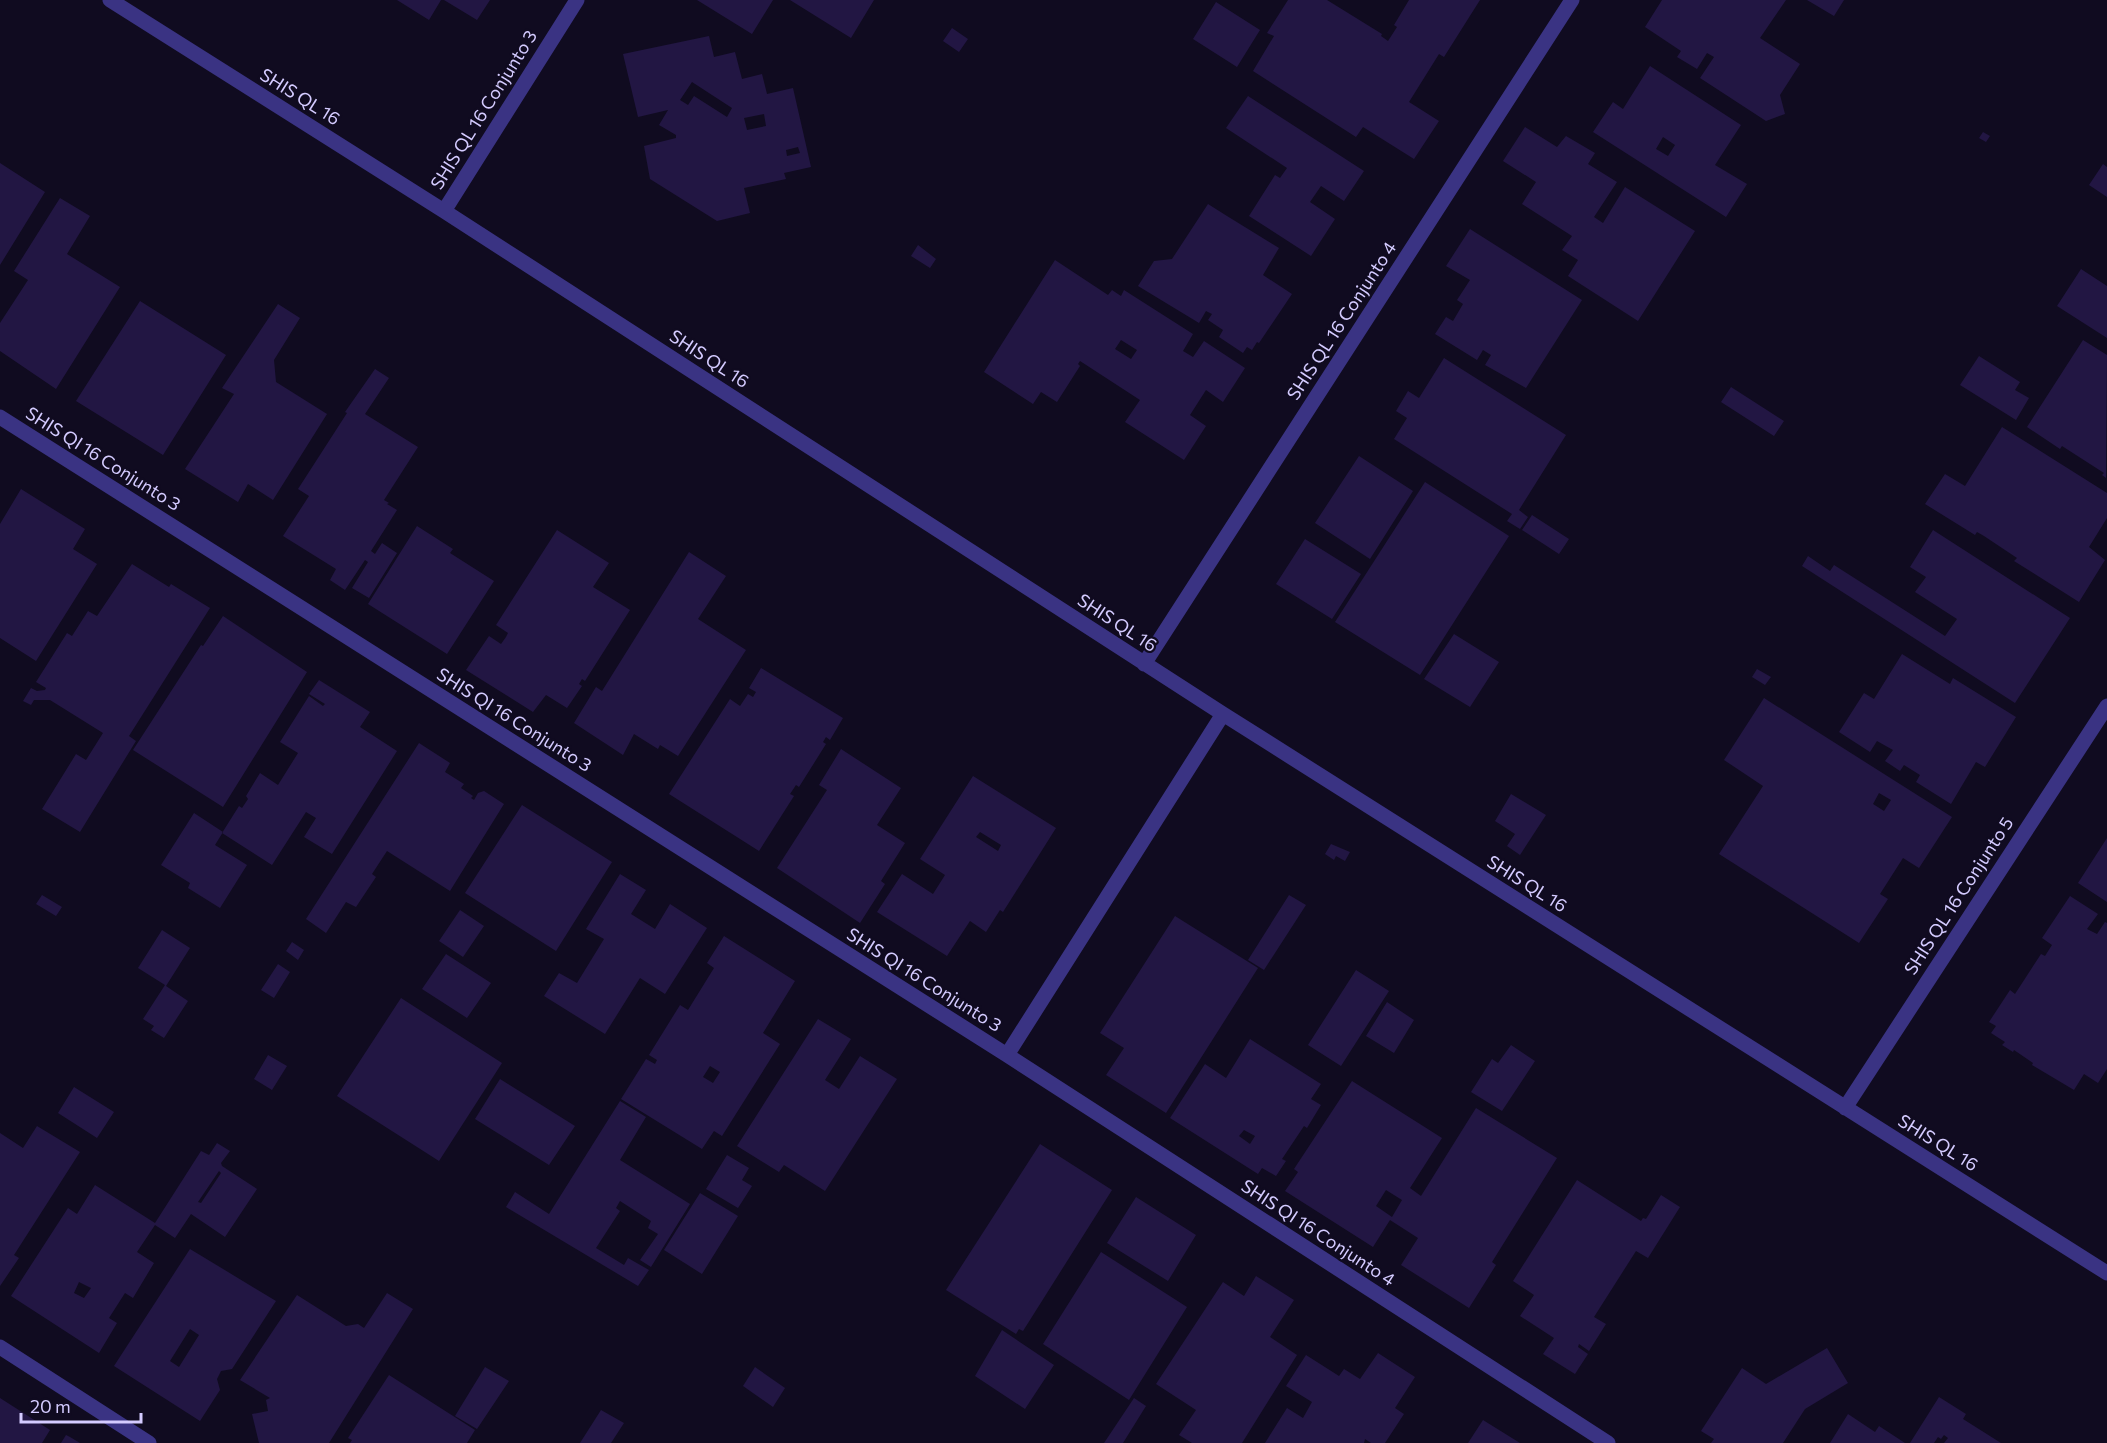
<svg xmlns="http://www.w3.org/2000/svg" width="2107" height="1443" viewBox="0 0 2107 1443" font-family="Commissioner,sans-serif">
<rect width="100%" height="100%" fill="#100b20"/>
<path fill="#221643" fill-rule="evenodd" d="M 397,0 L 441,0 L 429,20 Z
M 444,0 L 490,0 L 477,20 Z
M 697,0 L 773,0 L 752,34 Z
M 790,0 L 874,0 L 851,38 Z
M 1288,0 L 1327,0 L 1382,34 L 1381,36 L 1388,41 L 1397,27 L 1394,25 L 1409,0 L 1480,0 L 1444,57 L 1439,54 L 1409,102 L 1439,121 L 1414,159 L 1363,127 L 1356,137 L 1253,71 L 1274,36 L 1267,33 Z
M 1662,0 L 1786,0 L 1760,38 L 1800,64 L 1780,95 L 1785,114 L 1766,121 L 1700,78 L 1714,57 L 1707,53 L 1697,69 L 1677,57 L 1681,51 L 1645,27 Z
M 1807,0 L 1844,0 L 1834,16 Z
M 1216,2 L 1260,30 L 1237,67 L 1193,39 Z
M 952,28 L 968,39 L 959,52 L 943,41 Z
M 709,36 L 714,57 L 735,52 L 742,79 L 762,74 L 767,94 L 793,88 L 811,167 L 784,173 L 786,179 L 744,188 L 750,213 L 717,221 L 650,179 L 644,146 L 676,138 L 676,135 L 659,125 L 668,110 L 638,117 L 623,54 ZM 692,82 L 732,108 L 727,117 L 694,96 L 688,105 L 680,100 ZM 764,114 L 766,126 L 747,130 L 744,118 ZM 798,147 L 800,153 L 787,156 L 786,150 Z
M 1650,66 L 1741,125 L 1715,165 L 1747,184 L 1726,217 L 1593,132 L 1613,102 L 1623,109 ZM 1663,137 L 1675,145 L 1668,156 L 1656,149 Z
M 1248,96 L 1364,171 L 1344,201 L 1321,186 L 1310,202 L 1335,219 L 1311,256 L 1249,216 L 1275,175 L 1280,178 L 1287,168 L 1226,128 Z
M 1525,127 L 1557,147 L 1566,136 L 1595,153 L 1588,164 L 1617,182 L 1594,217 L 1603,223 L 1625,187 L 1695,231 L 1638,321 L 1568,276 L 1578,260 L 1562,250 L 1572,236 L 1522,204 L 1536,182 L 1503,161 Z
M 1983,132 L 1990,136 L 1986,142 L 1979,138 Z
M 0,163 L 45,192 L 0,265 Z
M 2103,164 L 2107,167 L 2107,197 L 2089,185 Z
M 60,198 L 90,216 L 67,254 L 120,287 L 56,389 L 0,351 L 0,323 L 28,280 L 14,271 Z
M 1208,204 L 1227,216 L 1226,218 L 1227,216 L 1279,248 L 1263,275 L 1292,294 L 1259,343 L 1257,342 L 1252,350 L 1247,347 L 1243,353 L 1219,337 L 1223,330 L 1208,320 L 1212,314 L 1206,311 L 1199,323 L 1138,286 L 1154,261 L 1172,259 Z
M 1470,229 L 1582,300 L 1526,388 L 1485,365 L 1491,355 L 1483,350 L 1477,360 L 1435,334 L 1446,317 L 1453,321 L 1463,304 L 1457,300 L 1470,280 L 1446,266 Z
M 918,245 L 936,259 L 930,268 L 911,256 Z
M 1055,260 L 1108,295 L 1112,290 L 1121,296 L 1124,290 L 1193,334 L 1183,351 L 1193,357 L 1204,341 L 1245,368 L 1223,402 L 1206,390 L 1190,415 L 1206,426 L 1184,460 L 1125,422 L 1140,400 L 1080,361 L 1078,364 L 1080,366 L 1057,402 L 1041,392 L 1033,404 L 984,372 ZM 1121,340 L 1137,350 L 1131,359 L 1115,349 Z
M 2081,269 L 2107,286 L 2107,338 L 2057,306 Z
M 140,301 L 226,355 L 163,455 L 76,401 Z
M 278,304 L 300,318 L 274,360 L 276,382 L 327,414 L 273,500 L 248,484 L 238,502 L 185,469 L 234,394 L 222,388 Z
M 2083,340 L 2107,355 L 2106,478 L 2102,475 L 2104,473 L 2062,446 L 2060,449 L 2027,427 Z
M 1979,356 L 2020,382 L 2015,390 L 2029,398 L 2016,420 L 1960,385 Z
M 1444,358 L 1566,435 L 1519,510 L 1528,517 L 1520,529 L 1507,521 L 1512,514 L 1394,439 L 1407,418 L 1396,411 L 1408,391 L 1419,398 Z
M 375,369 L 389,378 L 365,414 L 418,447 L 384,500 L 389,503 L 387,504 L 397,510 L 371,551 L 375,554 L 382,543 L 397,553 L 369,598 L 352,588 L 368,562 L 365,560 L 345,590 L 330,580 L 336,569 L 283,536 L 309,496 L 298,489 L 347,413 L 345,412 Z
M 1731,387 L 1784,421 L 1774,436 L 1721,402 Z
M 2002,427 L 2107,493 L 2107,518 L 2089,547 L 2105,560 L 2079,602 L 2014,561 L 2017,558 L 1984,536 L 1977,532 L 1975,535 L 1925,504 L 1945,474 L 1965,486 Z
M 1359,456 L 1413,491 L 1370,559 L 1315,523 Z
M 1425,482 L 1509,536 L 1420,675 L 1335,622 Z
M 21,489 L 85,529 L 73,549 L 97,564 L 36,661 L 0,638 L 0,524 Z
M 1532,515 L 1569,539 L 1559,554 L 1522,530 Z
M 417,526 L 453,549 L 450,553 L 494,581 L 447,654 L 368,604 Z
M 557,530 L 609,563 L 593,587 L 630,610 L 585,681 L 582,679 L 579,684 L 582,686 L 567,708 L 546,695 L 533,712 L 466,670 L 489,636 L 501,644 L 506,637 L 508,633 L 496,625 Z
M 1933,530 L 2070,618 L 2015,703 L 1802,566 L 1808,556 L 1830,571 L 1834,565 L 1945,636 L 1957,619 L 1915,592 L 1926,577 L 1910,567 Z
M 1305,539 L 1361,574 L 1332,619 L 1276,584 Z
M 689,552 L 726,576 L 698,619 L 746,650 L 678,756 L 660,745 L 658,749 L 634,734 L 623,755 L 574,723 L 596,687 L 602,691 Z
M 132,564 L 169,587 L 171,584 L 210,608 L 129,736 L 136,741 L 80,832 L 42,809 L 76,754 L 86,760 L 103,733 L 50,700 L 34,700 L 31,705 L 23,701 L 31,688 L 37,691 L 45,690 L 46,688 L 36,682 L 67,633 L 72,636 L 88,611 L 97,616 Z
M 223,616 L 307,672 L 223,807 L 133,750 L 201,645 L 203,646 Z
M 1454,634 L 1499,662 L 1470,707 L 1424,679 Z
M 1902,654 L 1950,684 L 1953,678 L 2016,717 L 1985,767 L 1976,762 L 1951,804 L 1916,782 L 1920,775 L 1904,765 L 1900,771 L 1885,761 L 1893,750 L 1877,741 L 1870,752 L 1839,732 L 1864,693 L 1874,699 Z
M 761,668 L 843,718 L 830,740 L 826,737 L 823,742 L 826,744 L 799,787 L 796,785 L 790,794 L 794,796 L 759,851 L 669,794 L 730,699 L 740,706 L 748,694 L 753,697 L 756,692 L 749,688 Z
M 1757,669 L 1771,677 L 1765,685 L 1752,677 Z
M 319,680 L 370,712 L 360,727 L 397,751 L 332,854 L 304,837 L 316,818 L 306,812 L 272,865 L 222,833 L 239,806 L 242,808 L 248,799 L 246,796 L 260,773 L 278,785 L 298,753 L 280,742 L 309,696 L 323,706 L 325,704 L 309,694 Z
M 1764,698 L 1952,817 L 1919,868 L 1903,858 L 1880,894 L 1888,899 L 1859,943 L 1719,854 L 1763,786 L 1724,760 ZM 1879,793 L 1891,800 L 1884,811 L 1873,804 Z
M 419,743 L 450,763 L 445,772 L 464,784 L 461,788 L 473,796 L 471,798 L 474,800 L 478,793 L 484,791 L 504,804 L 450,891 L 387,851 L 372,874 L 376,877 L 356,907 L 346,902 L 326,933 L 306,919 Z
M 841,749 L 901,788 L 877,825 L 905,843 L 881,881 L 885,884 L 860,923 L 777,868 L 827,790 L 819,785 Z
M 973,776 L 1056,828 L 1003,912 L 1000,910 L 986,932 L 970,921 L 947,956 L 877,912 L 902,874 L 933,894 L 945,875 L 920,859 ZM 980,832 L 1001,845 L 998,851 L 976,837 Z
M 1511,794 L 1546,815 L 1520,855 L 1507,846 L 1515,834 L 1495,821 Z
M 522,805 L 612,862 L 556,951 L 465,893 Z
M 194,813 L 223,832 L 215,845 L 247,865 L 220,908 L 188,888 L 190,883 L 161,865 Z
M 2107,838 L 2107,902 L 2078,883 Z
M 1331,844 L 1350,852 L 1345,861 L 1336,856 L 1334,860 L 1325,854 Z
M 620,874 L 646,890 L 631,914 L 655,929 L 670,904 L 707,928 L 665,994 L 640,978 L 605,1034 L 544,996 L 559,973 L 577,983 L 604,939 L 586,929 Z
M 42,895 L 62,907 L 56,916 L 36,904 Z
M 1289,895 L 1306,905 L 1264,970 L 1248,960 Z
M 2070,896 L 2098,914 L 2087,929 L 2097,934 L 2105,922 L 2107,923 L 2107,1069 L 2098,1083 L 2084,1074 L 2074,1090 L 2032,1065 L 2033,1063 L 2014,1050 L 2013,1052 L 2002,1045 L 2005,1042 L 1991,1033 L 1996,1026 L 1989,1022 L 2010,990 L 2015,994 L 2041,954 L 2045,956 L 2052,945 L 2042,938 Z
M 460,910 L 484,926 L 463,957 L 439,941 Z
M 1175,916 L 1258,968 L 1166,1113 L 1106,1075 L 1124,1048 L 1100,1033 Z
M 162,930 L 190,948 L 166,986 L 188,1001 L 164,1038 L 151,1030 L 154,1026 L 143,1019 L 165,985 L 138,968 Z
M 724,936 L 795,981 L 763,1033 L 780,1044 L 722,1136 L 714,1131 L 702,1149 L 621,1099 L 646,1059 L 655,1064 L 657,1060 L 649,1055 L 680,1005 L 688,1010 L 714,968 L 707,963 ZM 710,1066 L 720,1072 L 713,1083 L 703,1077 Z
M 292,942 L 304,950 L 298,960 L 286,951 Z
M 446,954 L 491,983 L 467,1018 L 422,989 Z
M 278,964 L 290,972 L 274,998 L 261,990 Z
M 1356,970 L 1389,991 L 1341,1066 L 1308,1045 Z
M 401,998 L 502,1063 L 439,1161 L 337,1096 Z
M 1387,1002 L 1414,1020 L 1394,1053 L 1366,1036 Z
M 818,1019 L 851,1039 L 825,1080 L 839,1089 L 860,1056 L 897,1079 L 825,1191 L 784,1165 L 779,1172 L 737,1146 Z
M 1250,1039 L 1321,1084 L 1311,1099 L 1321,1105 L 1307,1128 L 1304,1126 L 1282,1159 L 1286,1161 L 1276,1176 L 1262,1168 L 1258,1174 L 1170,1118 L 1205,1064 L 1226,1078 ZM 1244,1130 L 1255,1136 L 1250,1144 L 1239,1136 Z
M 1511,1045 L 1535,1061 L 1502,1111 L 1471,1092 L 1492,1059 L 1498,1063 Z
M 268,1055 L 287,1066 L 272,1090 L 254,1079 Z
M 500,1079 L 575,1126 L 549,1165 L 475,1119 Z
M 1352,1081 L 1442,1138 L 1410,1188 L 1421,1196 L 1476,1108 L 1557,1158 L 1492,1262 L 1496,1265 L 1469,1308 L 1401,1265 L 1418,1238 L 1390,1220 L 1373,1247 L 1285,1191 L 1298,1172 L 1294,1169 ZM 1386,1190 L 1402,1200 L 1392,1217 L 1376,1206 Z
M 74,1087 L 114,1112 L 97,1138 L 58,1113 Z
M 620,1101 L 646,1117 L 620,1160 L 690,1204 L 651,1267 L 640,1260 L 658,1234 L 648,1228 L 651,1221 L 620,1201 L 616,1208 L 620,1211 L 596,1248 L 624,1265 L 628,1258 L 649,1270 L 638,1286 L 506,1207 L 515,1192 L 549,1214 Z
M 37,1126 L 80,1152 L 14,1255 L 19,1258 L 0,1286 L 0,1133 L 23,1148 Z
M 217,1143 L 230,1151 L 221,1163 L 222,1166 L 257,1189 L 225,1237 L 191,1214 L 175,1238 L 155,1225 L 137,1252 L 154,1263 L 133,1298 L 125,1293 L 109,1318 L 117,1323 L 99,1353 L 11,1296 L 68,1208 L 77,1214 L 95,1185 L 155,1223 L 201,1151 L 209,1155 ZM 219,1171 L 221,1173 L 201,1203 L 198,1202 ZM 79,1282 L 91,1288 L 84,1298 L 74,1293 Z
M 1040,1144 L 1112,1190 L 1023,1331 L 1019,1329 L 1016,1334 L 946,1290 Z
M 727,1155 L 749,1168 L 742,1180 L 752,1186 L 738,1208 L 706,1189 Z
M 1577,1180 L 1641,1221 L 1643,1218 L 1646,1219 L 1661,1195 L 1680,1207 L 1648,1258 L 1636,1251 L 1594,1317 L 1606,1324 L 1589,1351 L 1579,1344 L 1578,1347 L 1588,1354 L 1575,1374 L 1543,1354 L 1554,1338 L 1520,1316 L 1534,1295 L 1513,1281 Z
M 700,1193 L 738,1216 L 702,1274 L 664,1250 Z
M 1136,1197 L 1196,1235 L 1168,1281 L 1107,1243 Z
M 190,1249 L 276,1301 L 232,1369 L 221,1371 L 217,1379 L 220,1390 L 200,1421 L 114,1366 ZM 190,1329 L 199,1335 L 179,1367 L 170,1361 Z
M 1101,1252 L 1187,1307 L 1129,1400 L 1043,1344 Z
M 1256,1276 L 1294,1300 L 1270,1337 L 1297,1355 L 1242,1443 L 1192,1443 L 1179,1435 L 1196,1410 L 1156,1384 L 1223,1282 L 1244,1296 Z
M 387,1293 L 413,1309 L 329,1443 L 259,1443 L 252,1414 L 268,1411 L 266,1400 L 270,1398 L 240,1380 L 297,1295 L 346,1326 L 358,1324 L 364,1328 Z
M 1002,1330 L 1054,1365 L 1025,1409 L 975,1376 Z
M 1827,1348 L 1848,1383 L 1805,1409 L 1783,1443 L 1711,1443 L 1714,1439 L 1701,1431 L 1742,1368 L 1766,1384 Z
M 1378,1353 L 1415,1377 L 1395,1408 L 1404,1414 L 1385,1443 L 1371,1443 L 1365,1439 L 1364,1443 L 1265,1443 L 1287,1408 L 1303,1418 L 1312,1402 L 1286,1386 L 1306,1355 L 1339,1376 L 1344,1369 L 1360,1379 Z
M 485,1367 L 509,1381 L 477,1429 L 455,1416 Z
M 755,1367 L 785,1388 L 773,1407 L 743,1386 Z
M 389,1375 L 475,1430 L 467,1443 L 350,1443 L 352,1440 L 348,1438 Z
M 1939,1397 L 1966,1414 L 1963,1419 L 2001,1443 L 1944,1443 L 1948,1438 L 1944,1435 L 1941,1439 L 1938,1437 L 1934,1443 L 1910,1443 Z
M 0,1398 L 50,1430 L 42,1443 L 0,1443 Z
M 1134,1398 L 1146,1406 L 1123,1443 L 1104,1443 Z
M 601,1410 L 624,1423 L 611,1443 L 580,1443 Z
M 1848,1414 L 1875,1432 L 1879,1426 L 1905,1443 L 1830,1443 Z
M 1483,1420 L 1520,1443 L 1468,1443 Z
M 66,1435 L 70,1437 L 80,1443 L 61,1443 Z"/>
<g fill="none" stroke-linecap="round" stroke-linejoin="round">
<path stroke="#3a3383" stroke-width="15" d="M 110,0 L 444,211 L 1223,714 L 2107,1273
M 444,211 L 577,0
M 0,417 L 1007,1055 L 1608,1443
M 1144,664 L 1572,0
M 1007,1055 L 1223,714
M 1845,1108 L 2107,706
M 0,1347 L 149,1443"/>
</g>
<g text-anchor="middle" stroke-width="4.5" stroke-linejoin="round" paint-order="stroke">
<g font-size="18" fill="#d4cbff" stroke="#100b20">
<text transform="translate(300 97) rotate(32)" y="6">SHIS QL 16</text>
<text transform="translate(484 110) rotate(-58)" y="6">SHIS QL 16 Conjunto 3</text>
<text transform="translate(1342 321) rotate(-57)" y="6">SHIS QL 16 Conjunto 4</text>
<text transform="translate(709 359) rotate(33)" y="6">SHIS QL 16</text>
<text transform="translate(103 459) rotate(32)" y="6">SHIS QI 16 Conjunto 3</text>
<text transform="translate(1117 623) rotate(33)" y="6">SHIS QL 16</text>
<text transform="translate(514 720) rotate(32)" y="6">SHIS QI 16 Conjunto 3</text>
<text transform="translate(1527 884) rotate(32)" y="6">SHIS QL 16</text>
<text transform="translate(1959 896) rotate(-57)" y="6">SHIS QL 16 Conjunto 5</text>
<text transform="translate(924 980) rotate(32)" y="6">SHIS QI 16 Conjunto 3</text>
<text transform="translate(1938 1143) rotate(32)" y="6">SHIS QL 16</text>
<text transform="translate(1318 1233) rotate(33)" y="6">SHIS QI 16 Conjunto 4</text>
</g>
</g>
<path d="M21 1413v9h120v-9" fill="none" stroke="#d4cbff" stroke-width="3"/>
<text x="30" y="1413" font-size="18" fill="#d4cbff" stroke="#100b20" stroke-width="4.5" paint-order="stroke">20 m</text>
</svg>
